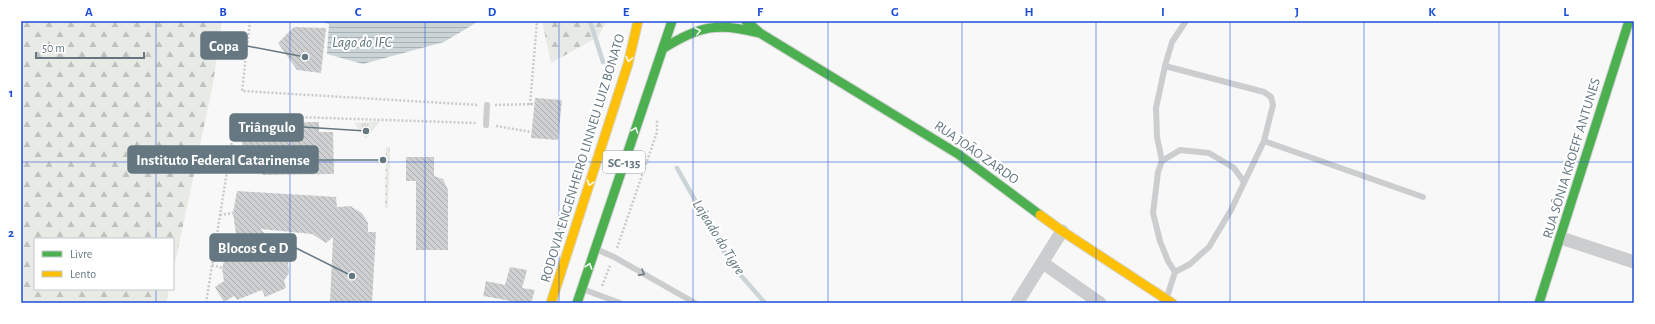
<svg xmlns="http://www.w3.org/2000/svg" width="1655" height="324" viewBox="0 0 1655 324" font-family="'Alegreya Sans',sans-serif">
<defs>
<pattern id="grass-dots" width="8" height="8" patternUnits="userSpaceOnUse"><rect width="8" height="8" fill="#e8eae5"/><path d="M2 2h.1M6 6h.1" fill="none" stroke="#c0c2bf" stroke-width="1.8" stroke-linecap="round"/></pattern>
<pattern id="forest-firs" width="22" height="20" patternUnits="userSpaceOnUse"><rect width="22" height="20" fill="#e8eae5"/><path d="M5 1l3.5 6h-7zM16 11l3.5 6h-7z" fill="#c0c2bf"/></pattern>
<pattern id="park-tufts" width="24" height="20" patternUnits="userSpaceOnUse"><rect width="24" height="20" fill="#e8eae5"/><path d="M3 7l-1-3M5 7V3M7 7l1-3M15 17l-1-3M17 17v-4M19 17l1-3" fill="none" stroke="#c0c2bf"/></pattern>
<pattern id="water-rules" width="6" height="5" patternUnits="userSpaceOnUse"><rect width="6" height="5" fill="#cbd5d7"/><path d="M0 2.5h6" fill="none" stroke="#a8b2b4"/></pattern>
<pattern id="building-back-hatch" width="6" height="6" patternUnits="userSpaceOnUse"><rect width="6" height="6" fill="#ced0d1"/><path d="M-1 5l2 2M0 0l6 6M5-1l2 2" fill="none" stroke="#abaeaf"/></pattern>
</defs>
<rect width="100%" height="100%" fill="#f8f8f8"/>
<path fill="url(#grass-dots)" d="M 386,147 L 390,147 L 388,208 L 385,208 Z"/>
<path fill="url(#forest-firs)" d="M 21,21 L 222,21 L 213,84 L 173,273 L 173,239 L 35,239 L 35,289 L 169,289 L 166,303 L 21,303 Z
M 542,21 L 607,21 L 598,37 L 551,63 Z"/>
<path fill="url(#park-tufts)" d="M 380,121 L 366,139 L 354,123 Z"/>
<path fill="url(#water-rules)" d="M 319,21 L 479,21 L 444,42 L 363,64 L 327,54 L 329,24 Z"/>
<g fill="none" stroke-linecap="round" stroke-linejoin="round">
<path stroke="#cbd5d7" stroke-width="4.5" d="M 590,21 L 603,62
M 677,168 L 731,264 L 765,303"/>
</g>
<path fill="url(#building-back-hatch)" d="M 294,27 L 326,28 L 321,73 L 297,70 L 278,43 Z
M 535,98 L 562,100 L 558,140 L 531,138 Z
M 319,122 L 319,132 L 333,132 L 334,174 L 262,175 L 262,170 L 242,170 L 242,137 L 265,137 L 265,123 Z
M 406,157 L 434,157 L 434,176 L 443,179 L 448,190 L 448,250 L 416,250 L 416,181 L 406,181 Z
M 237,191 L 336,197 L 337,207 L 350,206 L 362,213 L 368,223 L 368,232 L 376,232 L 372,303 L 330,303 L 333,237 L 326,243 L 312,234 L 260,229 L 292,259 L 288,263 L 289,273 L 284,281 L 286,288 L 265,297 L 262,290 L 237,300 L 234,296 L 224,302 L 215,287 L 224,281 L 222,268 L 227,252 L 223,249 L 236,234 L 233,213 Z
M 510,267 L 527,270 L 522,288 L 535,290 L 531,303 L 522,303 L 483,296 L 486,281 L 505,285 Z"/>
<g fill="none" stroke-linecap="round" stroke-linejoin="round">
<defs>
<path id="fast" d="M 746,21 L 760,33 L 958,154 L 1040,215
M 664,48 C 699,26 718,22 759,33
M 577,303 L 672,21
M 1539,303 L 1629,21"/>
<path id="slow" d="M 1040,215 L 1062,231 L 1172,303
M 551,303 L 628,64 L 638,21"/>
</defs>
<use href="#fast" stroke="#d4d5d6" stroke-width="11"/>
<use href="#slow" stroke="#d4d5d6" stroke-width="11"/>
<path stroke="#c9cacb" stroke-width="2.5" stroke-dasharray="2 2" stroke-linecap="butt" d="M 250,21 L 242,91 L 478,105
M 495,105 L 534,104
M 530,105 L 537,21
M 496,126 L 531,132
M 220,215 L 233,213
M 617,248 L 657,132 L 657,120
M 212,265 L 222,268
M 602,286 L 610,266
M 206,303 L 236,115 L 476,123"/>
<path stroke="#cbcdce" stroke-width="6" d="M 1165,66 L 1172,42 L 1186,21
M 486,125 L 487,105
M 1162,161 L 1157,137 L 1156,108 L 1165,66 L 1264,92 L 1271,97 L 1273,105 L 1264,141
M 598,250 L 614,257 L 695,303
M 1175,272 L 1168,261 L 1160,241 L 1153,213 L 1158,172 L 1162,161 L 1180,150 L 1209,153 L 1234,168 L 1244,182
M 585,290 L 620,303
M 1167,297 L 1175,272 L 1190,264 L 1209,247 L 1231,210 L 1264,141 L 1423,197"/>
<path stroke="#cbcdce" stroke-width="13" d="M 1561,238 L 1634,262
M 1043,263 L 1100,303
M 1017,303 L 1062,231"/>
<use href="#fast" stroke="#4caf50" stroke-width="9"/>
<use href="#slow" stroke="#ffc107" stroke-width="9"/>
</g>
<defs><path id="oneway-chevron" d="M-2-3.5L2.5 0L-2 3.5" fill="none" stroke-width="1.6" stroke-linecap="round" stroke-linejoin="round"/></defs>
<g stroke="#f6fbf6">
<use href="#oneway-chevron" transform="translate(698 31) rotate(-14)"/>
<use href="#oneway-chevron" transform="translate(629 59) rotate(104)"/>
<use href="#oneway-chevron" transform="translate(635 130) rotate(-71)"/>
<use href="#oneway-chevron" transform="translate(590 183) rotate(108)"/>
<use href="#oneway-chevron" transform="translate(589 266) rotate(-73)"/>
</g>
<use stroke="#6a7b85" href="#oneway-chevron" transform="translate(642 273) rotate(29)"/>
<path fill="none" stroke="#1d4ed8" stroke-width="1" stroke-opacity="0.55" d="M 156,21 L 156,239M 290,21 L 290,303M 425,21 L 425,303M 559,21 L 559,303M 693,21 L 693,303M 828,21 L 828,303M 962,21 L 962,303M 1096,21 L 1096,303M 1230,21 L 1230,303M 1364,21 L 1364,303M 1499,21 L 1499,303M 21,162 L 1634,162M 156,289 L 156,303"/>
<g text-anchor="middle" stroke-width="4" stroke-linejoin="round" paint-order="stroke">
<rect fill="#fff" stroke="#93a0a7" stroke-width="1" x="603" y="151" width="42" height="22" rx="3"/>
<g font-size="13" font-weight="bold" fill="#657781">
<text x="624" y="167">SC-135</text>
</g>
<g font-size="14" fill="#657781" stroke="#fff">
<text transform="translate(977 152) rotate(35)" y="5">RUA JOÃO ZARDO</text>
<text transform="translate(582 158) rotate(-73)" y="5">RODOVIA ENGENHEIRO LINNEU LUIZ BONATO</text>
<text transform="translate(1571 158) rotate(-73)" y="5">RUA SÔNIA KROEFF ANTUNES</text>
</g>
<g font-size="15" font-style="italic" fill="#60767c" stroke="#fff">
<text x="362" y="47">Lago do IFC</text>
<text transform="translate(719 237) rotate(58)" y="5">Lajeado do Tigre</text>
</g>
</g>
<path fill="none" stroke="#657781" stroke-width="1.5" d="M305 57L247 46M366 131L303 127M383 160L318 160M352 276L296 248"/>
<g fill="#657781" stroke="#fff" stroke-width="1.5">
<circle cx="305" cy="57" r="4"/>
<circle cx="366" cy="131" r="4"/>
<circle cx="383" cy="160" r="4"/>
<circle cx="352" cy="276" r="4"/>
</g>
<g fill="#657781" stroke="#657781" stroke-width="1.5">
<rect x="201" y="32" width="46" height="27" rx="4"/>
<rect x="230" y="114" width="73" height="27" rx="4"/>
<rect x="128" y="146" width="190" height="27" rx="4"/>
<rect x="210" y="234" width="86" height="27" rx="4"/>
</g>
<g font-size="15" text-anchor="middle" font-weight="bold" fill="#fff">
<text x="224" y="51">Copa</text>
<text x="267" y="132">Triângulo</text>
<text x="223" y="165">Instituto Federal Catarinense</text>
<text x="253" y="253">Blocos C e D</text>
</g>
<rect width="1655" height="324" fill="none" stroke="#ffffff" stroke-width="44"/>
<rect x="34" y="238" width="140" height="52" fill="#ffffff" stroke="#c1c9cd"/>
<rect x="42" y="251" width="20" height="6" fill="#4caf50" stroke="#c1c9cd"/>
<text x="70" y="258" font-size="12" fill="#657781">Livre</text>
<rect x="42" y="271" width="20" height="6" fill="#ffc107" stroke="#c1c9cd"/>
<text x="70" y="278" font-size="12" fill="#657781">Lento</text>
<path d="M36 52v6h108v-6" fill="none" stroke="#657781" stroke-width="2"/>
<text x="42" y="52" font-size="12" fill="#657781" stroke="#ffffff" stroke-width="3" paint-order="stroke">50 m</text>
<rect x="22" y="22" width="1611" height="280" fill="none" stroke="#1d4ed8" stroke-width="1.5"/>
<g font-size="13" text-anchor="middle" font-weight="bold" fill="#1d4ed8">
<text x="89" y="16">A</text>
<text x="223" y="16">B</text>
<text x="358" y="16">C</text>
<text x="492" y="16">D</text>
<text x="626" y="16">E</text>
<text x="760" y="16">F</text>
<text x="895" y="16">G</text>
<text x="1029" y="16">H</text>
<text x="1163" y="16">I</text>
<text x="1297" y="16">J</text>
<text x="1432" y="16">K</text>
<text x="1566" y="16">L</text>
<text x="11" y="97">1</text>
<text x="11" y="237">2</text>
</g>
</svg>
